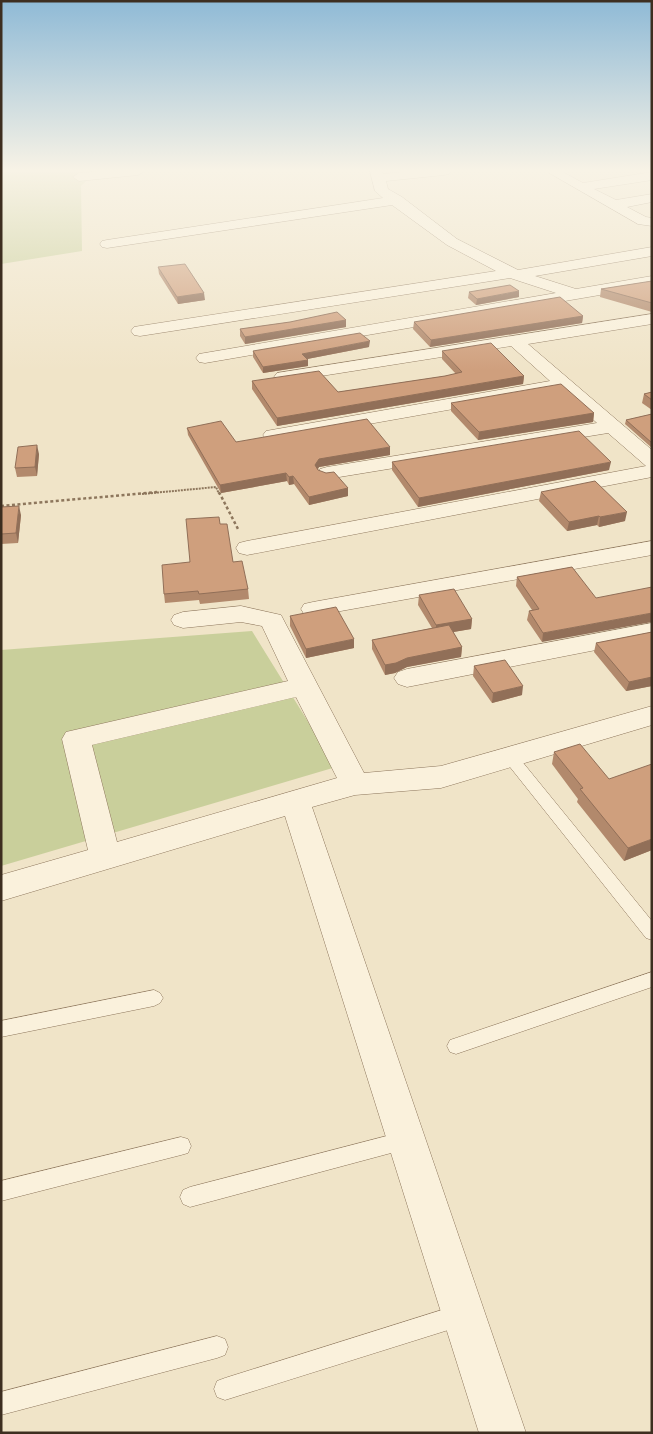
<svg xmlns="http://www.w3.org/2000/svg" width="653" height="1434" viewBox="0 0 653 1434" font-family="Merriweather,serif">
<rect width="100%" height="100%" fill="#f0e4c8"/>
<path fill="#c9cf9b" d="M 1,171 L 96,171 L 81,186 L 82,251 L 1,264 Z
M 252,631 L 336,767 L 1,866 L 1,650 Z"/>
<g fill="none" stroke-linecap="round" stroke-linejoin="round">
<defs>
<path id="lane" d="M 511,753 L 516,754 L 652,921 L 652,940 L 646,938 L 506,762 L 504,758 L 506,754 Z
M 652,972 L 652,987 L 456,1054 L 450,1052 L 447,1046 L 450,1040 L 456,1038 Z
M 154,990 L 160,993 L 163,998 L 160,1003 L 154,1006 L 1,1037 L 1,1021 Z
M 406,1131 L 413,1133 L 416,1140 L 413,1147 L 406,1149 L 190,1207 L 183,1204 L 180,1197 L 183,1190 L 190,1187 Z
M 181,1137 L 188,1139 L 191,1146 L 188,1153 L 181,1155 L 1,1201 L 1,1181 Z
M 461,1304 L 469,1307 L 472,1315 L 469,1323 L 461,1326 L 225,1400 L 217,1397 L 214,1389 L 217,1381 L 225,1378 Z
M 217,1336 L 225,1339 L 228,1347 L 225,1355 L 217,1358 L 1,1415 L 1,1392 Z"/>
<path id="street" d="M 104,171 L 144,171 L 138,175 L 79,181 L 73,177 L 79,173 Z
M 370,171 L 382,171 L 383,174 L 412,171 L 450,171 L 449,174 L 444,175 L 386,181 L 388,189 L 402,197 L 457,239 L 518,270 L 652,247 L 652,256 L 535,276 L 576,289 L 652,276 L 652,286 L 205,363 L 199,362 L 196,358 L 199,354 L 556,293 L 510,278 L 140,336 L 134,335 L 131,331 L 134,327 L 140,326 L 496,271 L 447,245 L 392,205 L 107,248 L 102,247 L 100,244 L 102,241 L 107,240 L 383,198 L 375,191 Z
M 546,171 L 561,171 L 583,183 L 652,172 L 652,180 L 594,189 L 616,200 L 652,194 L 652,202 L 627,207 L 646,217 L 652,218 L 652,226 L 638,224 Z
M 652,314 L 652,324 L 528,344 L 652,450 L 652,477 L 247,555 L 239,553 L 236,548 L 239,543 L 247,541 L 646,466 L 608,433 L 327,479 L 320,477 L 317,473 L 320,469 L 327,467 L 597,423 L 560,390 L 273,441 L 266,439 L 263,435 L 266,431 L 550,381 L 511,346 L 283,382 L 277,381 L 274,377 L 277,373 Z
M 652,541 L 652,555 L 313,616 L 304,614 L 301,609 L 304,604 L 313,602 Z
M 241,606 L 281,615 L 364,773 L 441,766 L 652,706 L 652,725 L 441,788 L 355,795 L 312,807 L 526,1433 L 479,1433 L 285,816 L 1,901 L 1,875 L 88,850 L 62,739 L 66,732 L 288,681 L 262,626 L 241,622 L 183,628 L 174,625 L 171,620 L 174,615 L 183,612 ZM 296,697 L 337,778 L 117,842 L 92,745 Z
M 652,623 L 652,639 L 407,687 L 398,684 L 394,678 L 398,672 L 407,669 Z"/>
</defs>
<use href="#lane" stroke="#8d765c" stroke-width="1"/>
<use href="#street" stroke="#8d765c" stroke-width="1"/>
<path stroke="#8d765c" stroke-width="2" stroke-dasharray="2 1" stroke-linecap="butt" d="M 142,494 L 216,487 L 219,494"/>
<path stroke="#8d765c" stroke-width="2.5" stroke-dasharray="3 2.5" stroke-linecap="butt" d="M 219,492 L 239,531
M 1,506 L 157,492"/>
<use href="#lane" fill="#faf1dc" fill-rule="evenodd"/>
<use href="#street" fill="#faf1dc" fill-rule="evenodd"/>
</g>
<path fill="#b2896c" d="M 158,267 L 205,300 L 178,304 L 159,274 Z
M 652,281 L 652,312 L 600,297 L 601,289 Z
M 469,292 L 519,297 L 476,305 L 468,298 Z
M 583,316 L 582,323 L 430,347 L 413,329 L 414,322 Z
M 346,320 L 346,327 L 245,344 L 240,336 L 240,329 L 290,322 Z
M 369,347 L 307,359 L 308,360 L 308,366 L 263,373 L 253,357 L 253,351 Z
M 442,351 L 524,376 L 523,384 L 277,426 L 252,389 L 252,381 L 338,392 L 445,376 L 456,374 L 442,359 Z
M 652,392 L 652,410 L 642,403 L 644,394 Z
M 451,403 L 594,413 L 593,422 L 478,440 L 451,411 Z
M 652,414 L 652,448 L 625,424 L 626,420 Z
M 187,428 L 236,442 L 390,455 L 319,467 L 318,469 L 318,470 L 348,488 L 348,496 L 309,505 L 294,484 L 289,485 L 287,481 L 221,493 L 188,435 Z
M 39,454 L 37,476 L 17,477 L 15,468 Z
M 392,462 L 609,470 L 418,507 L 392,470 Z
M 541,492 L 625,521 L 599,527 L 597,525 L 567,531 L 539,501 Z
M 1,507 L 21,515 L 18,543 L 1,544 Z
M 220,524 L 233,562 L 248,589 L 249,599 L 200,604 L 199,600 L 165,603 L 164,594 Z
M 572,567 L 542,642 L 527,620 L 529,611 L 532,610 L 516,586 L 517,577 Z
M 419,595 L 472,619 L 471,629 L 453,632 L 462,647 L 461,657 L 407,667 L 395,673 L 385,675 L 372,649 L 372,640 L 432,628 L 418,605 Z
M 290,616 L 354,648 L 306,658 L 290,626 Z
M 652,632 L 652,686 L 626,691 L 594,652 L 596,643 Z
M 474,666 L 522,695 L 492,703 L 473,676 Z
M 554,752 L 609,779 L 652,850 L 624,861 L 577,802 L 578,799 L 552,764 Z"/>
<path fill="#916f58" d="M 519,291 L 519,297 L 476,305 L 477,299 Z
M 204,293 L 205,300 L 178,304 L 177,297 Z
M 583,316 L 582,323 L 430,347 L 431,340 Z
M 346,320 L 346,327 L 245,344 L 245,337 Z
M 370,341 L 369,347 L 302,360 L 302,354 Z
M 308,360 L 308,366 L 263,373 L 263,367 Z
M 524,376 L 523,384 L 277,426 L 277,418 Z
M 594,413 L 593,422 L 478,440 L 479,432 Z
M 37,445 L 39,454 L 37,476 L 35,467 Z
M 390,447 L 390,455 L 319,467 L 315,473 L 315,465 L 319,459 Z
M 611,462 L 609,470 L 418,507 L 419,498 Z
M 286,473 L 287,481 L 221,493 L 220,485 Z
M 293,476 L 294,484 L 289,485 L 289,477 Z
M 348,488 L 348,496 L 309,505 L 309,497 Z
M 19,506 L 21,515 L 18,543 L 16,533 Z
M 627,512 L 625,521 L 599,527 L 600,517 Z
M 599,516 L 597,525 L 567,531 L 569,522 Z
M 652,613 L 652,622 L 542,642 L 543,633 Z
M 472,619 L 471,629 L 436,635 L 436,625 Z
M 354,639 L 354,648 L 306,658 L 306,649 Z
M 462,647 L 461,657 L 407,667 L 395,673 L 385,675 L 385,665 L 407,658 Z
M 652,677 L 652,686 L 626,691 L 629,682 Z
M 523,686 L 522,695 L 492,703 L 493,693 Z
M 652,839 L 652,850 L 624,861 L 628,848 Z"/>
<path fill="#cf9f7d" stroke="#916f58" d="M 185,264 L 204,293 L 177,297 L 158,267 Z
M 652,281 L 652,303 L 601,289 Z
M 510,285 L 519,291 L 477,299 L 469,292 Z
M 560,297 L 583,316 L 431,340 L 414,322 Z
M 337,312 L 346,320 L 245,337 L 240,329 L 290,322 Z
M 360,333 L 370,341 L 302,354 L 308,360 L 263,367 L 253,351 Z
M 491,343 L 524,376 L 277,418 L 252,381 L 319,371 L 338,392 L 445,376 L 462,372 L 442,351 Z
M 561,384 L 594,413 L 479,432 L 451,403 Z
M 652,392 L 652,400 L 644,394 Z
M 652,414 L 652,443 L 626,420 Z
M 367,419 L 390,447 L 319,459 L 315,465 L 318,470 L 326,473 L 334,472 L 348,488 L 309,497 L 293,476 L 289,477 L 286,473 L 220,485 L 187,428 L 221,421 L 236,442 Z
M 579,431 L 611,462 L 419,498 L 392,462 Z
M 37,445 L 35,467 L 15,468 L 18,447 Z
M 595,481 L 627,512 L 600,517 L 599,516 L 569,522 L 541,492 Z
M 19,506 L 16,533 L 1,534 L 1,507 Z
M 219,517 L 220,524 L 227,524 L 233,562 L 242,561 L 248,589 L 199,594 L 198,591 L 164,594 L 162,565 L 190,562 L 186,519 Z
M 572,567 L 596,598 L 652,587 L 652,613 L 543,633 L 529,611 L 539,609 L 517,577 Z
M 454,589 L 472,619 L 436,625 L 419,595 Z
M 336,607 L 354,639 L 306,649 L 290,616 Z
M 449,625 L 462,647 L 407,658 L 396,663 L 385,665 L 372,640 Z
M 652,632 L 652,677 L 629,682 L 596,643 Z
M 505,660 L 523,686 L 493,693 L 474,666 Z
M 580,744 L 609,779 L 652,764 L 652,839 L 628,848 L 580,789 L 583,788 L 554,752 Z"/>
<linearGradient id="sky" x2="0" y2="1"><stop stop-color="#8fbad6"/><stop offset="0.46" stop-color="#f8f3e6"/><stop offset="1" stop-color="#f8f3e6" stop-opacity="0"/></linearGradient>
<rect width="653" height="371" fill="url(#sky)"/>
<rect width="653" height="1434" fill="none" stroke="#3d2e20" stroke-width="5"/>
</svg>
